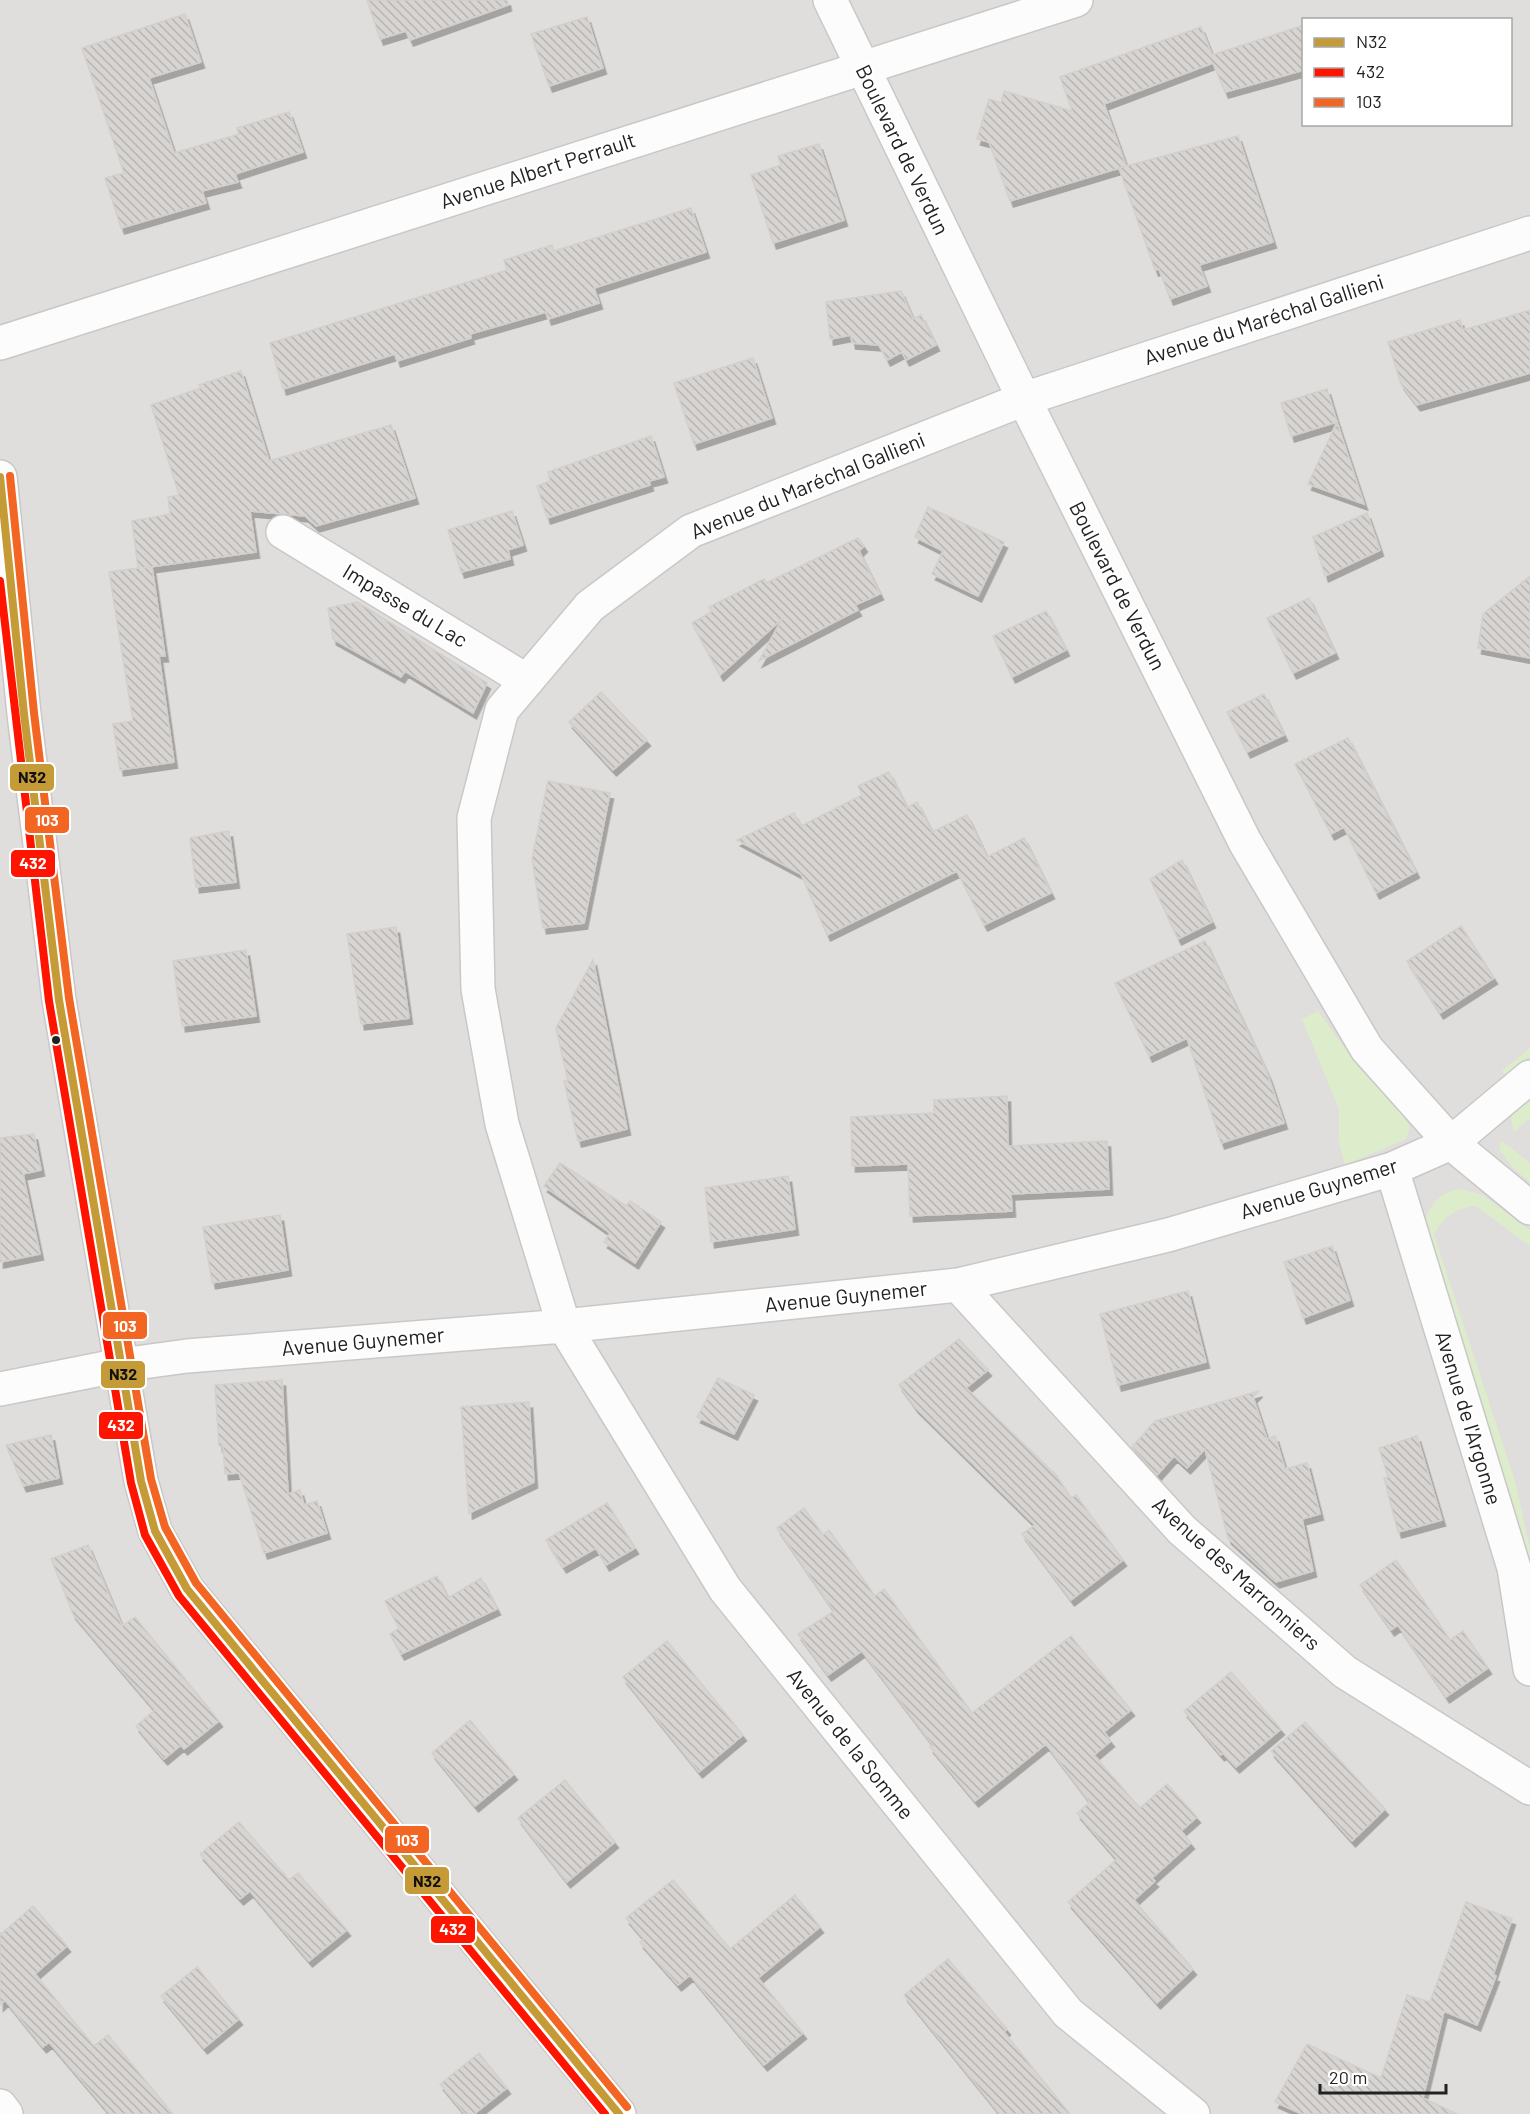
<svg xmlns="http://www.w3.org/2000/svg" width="1530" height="2114" viewBox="0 0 1530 2114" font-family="Barlow,sans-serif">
<defs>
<pattern id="building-back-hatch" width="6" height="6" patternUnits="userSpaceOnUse" patternTransform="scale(1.5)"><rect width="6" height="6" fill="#d7d4d2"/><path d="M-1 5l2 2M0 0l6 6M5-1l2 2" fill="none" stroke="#b8b6b4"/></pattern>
<filter id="shadow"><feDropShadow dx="3.5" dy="6" stdDeviation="0" flood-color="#0004"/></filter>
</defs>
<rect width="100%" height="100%" fill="#f0eeeb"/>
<path fill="#dfdedc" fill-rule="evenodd" d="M 0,0 L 1530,0 L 1530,2114 L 0,2114 ZM 1304,20 L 1510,20 L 1510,124 L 1304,124 Z"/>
<path fill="#ddeccb" d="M 1318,1011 L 1351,1057 L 1402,1114 L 1410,1127 L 1406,1139 L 1345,1165 L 1339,1142 L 1339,1109 L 1302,1019 Z
M 1530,1048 L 1530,1056 L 1505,1075 L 1502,1071 Z
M 1530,1098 L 1530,1118 L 1514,1132 L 1510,1113 Z
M 1501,1140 L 1530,1163 L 1530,1182 L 1515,1170 L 1499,1149 Z
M 1458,1189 L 1481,1194 L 1530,1230 L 1530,1246 L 1476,1206 C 1455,1208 1443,1217 1434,1235 L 1515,1481 L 1530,1548 L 1530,1591 L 1424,1224 C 1430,1204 1437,1195 1458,1189 Z"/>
<path fill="url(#building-back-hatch)" stroke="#d3d0cc" stroke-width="1.5" filter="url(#shadow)" d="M 367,0 L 507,0 L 508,5 L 410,40 L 406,31 L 380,39 Z
M 185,14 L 201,62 L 149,78 L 174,153 L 239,134 L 237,128 L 289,112 L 303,152 L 235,174 L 238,182 L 202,191 L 206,203 L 121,228 L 105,178 L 124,173 L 82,48 Z
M 587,17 L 603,68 L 549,86 L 531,34 Z
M 1304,25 L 1304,70 L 1225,92 L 1213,63 L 1104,104 L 1126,166 L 1010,201 L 989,142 L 977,139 L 989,99 L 1001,103 L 1004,91 L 1072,111 L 1060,77 L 1201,27 L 1212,55 Z
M 1238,136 L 1273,242 L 1199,265 L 1207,286 L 1170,299 L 1159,269 L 1155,270 L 1119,168 Z
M 819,144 L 844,220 L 773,243 L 751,175 L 781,165 L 778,156 Z
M 691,208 L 706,252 L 594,288 L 599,303 L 548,319 L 546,312 L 470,334 L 471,338 L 397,361 L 395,354 L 283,389 L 270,343 L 507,270 L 504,260 L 552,245 L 554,251 Z
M 901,291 L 913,319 L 921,315 L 936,345 L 906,360 L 902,352 L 887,360 L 879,345 L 852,343 L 851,335 L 830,339 L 826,302 Z
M 1530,310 L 1530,373 L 1417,405 L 1401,384 L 1388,342 L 1460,320 L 1463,330 Z
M 753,358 L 772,418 L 694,444 L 674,383 Z
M 241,371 L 269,461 L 391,425 L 415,498 L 316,526 L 305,516 L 250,511 L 256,552 L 143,568 L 152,567 L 165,656 L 159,656 L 174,762 L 120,770 L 113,724 L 133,721 L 109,572 L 138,568 L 132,521 L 170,514 L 168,497 L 179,495 L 151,405 L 201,388 L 199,385 Z
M 1327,389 L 1337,422 L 1364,504 L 1308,484 L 1337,422 L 1291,436 L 1281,403 Z
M 651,436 L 664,477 L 649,481 L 650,485 L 547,518 L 537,486 L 550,481 L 548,472 Z
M 928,507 L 1004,542 L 978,596 L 932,574 L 943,551 L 915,537 Z
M 512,511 L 523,545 L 508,550 L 510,559 L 461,572 L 448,530 Z
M 1367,513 L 1380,550 L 1325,576 L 1313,537 Z
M 858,538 L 864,546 L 859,551 L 880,594 L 855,605 L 858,610 L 759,661 L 782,619 L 720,675 L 692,623 L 711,612 L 709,607 L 764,579 L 766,583 Z
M 1530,576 L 1530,658 L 1478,648 L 1483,614 Z
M 1309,598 L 1335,653 L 1293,673 L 1267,618 Z
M 357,602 L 487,683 L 473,713 L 405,671 L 401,677 L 333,639 L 328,608 Z
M 1046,611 L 1066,650 L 1012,677 L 993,636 Z
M 601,692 L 647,740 L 613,770 L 569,722 Z
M 1264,694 L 1284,735 L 1247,752 L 1227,712 Z
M 1348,738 L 1416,872 L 1376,893 L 1344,827 L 1331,834 L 1295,764 Z
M 889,772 L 907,808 L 917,802 L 932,832 L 967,815 L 987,857 L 1024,838 L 1051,893 L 984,925 L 957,871 L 827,935 L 801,874 L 737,840 L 794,813 L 801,826 L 862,795 L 858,786 Z
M 548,781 L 610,793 L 584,923 L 543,928 L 532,859 Z
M 229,831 L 236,882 L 196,887 L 190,838 Z
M 1182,860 L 1212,922 L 1178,939 L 1150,879 Z
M 1461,926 L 1494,978 L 1440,1013 L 1407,961 Z
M 396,927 L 409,1018 L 361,1024 L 347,934 Z
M 1205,941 L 1268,1075 L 1284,1123 L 1221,1143 L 1187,1038 L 1149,1056 L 1115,983 Z
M 246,950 L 256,1016 L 182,1026 L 173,961 Z
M 593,960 L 627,1129 L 578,1141 L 564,1081 L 568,1081 L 556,1028 Z
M 1007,1096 L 1008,1146 L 1107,1141 L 1109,1189 L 1011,1194 L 1012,1211 L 910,1216 L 908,1164 L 852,1166 L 851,1117 L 934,1113 L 934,1100 Z
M 34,1134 L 41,1170 L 23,1174 L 40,1254 L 0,1262 L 0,1138 Z
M 560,1163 L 626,1206 L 630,1201 L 661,1222 L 635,1263 L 604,1242 L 610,1233 L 544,1186 Z
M 788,1176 L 795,1229 L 711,1242 L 705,1188 Z
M 280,1215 L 288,1270 L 212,1283 L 203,1227 Z
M 1332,1246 L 1350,1300 L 1303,1318 L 1284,1262 Z
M 1188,1291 L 1206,1362 L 1118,1385 L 1100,1314 Z
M 959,1339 L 988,1370 L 966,1388 L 1056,1475 L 1071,1498 L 1076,1495 L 1123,1560 L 1071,1600 L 1022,1534 L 1035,1525 L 915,1407 L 899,1385 Z
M 718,1378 L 754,1395 L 734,1434 L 697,1417 Z
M 282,1380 L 288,1494 L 300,1490 L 304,1505 L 317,1501 L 327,1533 L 264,1553 L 239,1473 L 225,1474 L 223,1446 L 219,1446 L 215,1385 Z
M 1259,1391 L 1253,1397 L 1267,1439 L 1275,1436 L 1285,1469 L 1307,1463 L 1320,1514 L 1302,1519 L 1313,1571 L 1276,1582 L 1228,1538 L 1205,1449 L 1187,1468 L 1174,1456 L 1157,1475 L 1132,1447 L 1155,1421 Z
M 529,1402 L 534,1482 L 469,1513 L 461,1407 Z
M 51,1435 L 59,1478 L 23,1486 L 6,1445 Z
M 1417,1436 L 1442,1520 L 1398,1532 L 1384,1478 L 1388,1477 L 1379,1448 Z
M 607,1503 L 635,1548 L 606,1565 L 596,1548 L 563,1567 L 546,1540 Z
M 804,1508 L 823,1535 L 829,1530 L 875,1596 L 884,1589 L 972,1713 L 1071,1636 L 1131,1710 L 1104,1732 L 1111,1741 L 1094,1755 L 1140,1808 L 1167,1784 L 1197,1817 L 1181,1831 L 1191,1843 L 1152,1878 L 1155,1881 L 1134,1900 L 1193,1969 L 1157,2003 L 1068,1902 L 1117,1859 L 1077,1813 L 1090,1802 L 1046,1744 L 975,1801 L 930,1747 L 933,1745 L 862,1651 L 828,1675 L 798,1634 L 834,1611 L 777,1528 Z
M 88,1545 L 122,1626 L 135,1617 L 219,1721 L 184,1749 L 181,1745 L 164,1759 L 136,1726 L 155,1710 L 73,1614 L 51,1559 Z
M 1396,1560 L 1450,1640 L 1463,1631 L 1488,1668 L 1446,1697 L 1398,1625 L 1391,1630 L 1360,1585 Z
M 437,1576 L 448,1598 L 481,1578 L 497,1609 L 401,1654 L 390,1634 L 399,1628 L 385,1601 Z
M 667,1641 L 743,1735 L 699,1772 L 623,1677 Z
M 1231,1672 L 1281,1729 L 1236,1767 L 1223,1753 L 1221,1755 L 1184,1711 Z
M 470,1720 L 514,1774 L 475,1806 L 432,1753 Z
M 1305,1722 L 1385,1809 L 1352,1841 L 1271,1751 Z
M 565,1780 L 615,1842 L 567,1882 L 518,1818 Z
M 239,1822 L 289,1880 L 298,1873 L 347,1930 L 309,1961 L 250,1891 L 240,1899 L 200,1854 Z
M 673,1880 L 730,1949 L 795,1895 L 820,1927 L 758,1978 L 803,2033 L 764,2065 L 690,1975 L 678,1985 L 640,1942 L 644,1939 L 626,1918 Z
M 1466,1902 L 1512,1919 L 1493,1975 L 1496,1976 L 1477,2025 L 1444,2011 L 1423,2098 L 1457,2114 L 1302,2114 L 1275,2102 L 1307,2044 L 1381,2078 L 1407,1995 L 1430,2002 Z
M 33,1906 L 67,1946 L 35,1974 L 94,2046 L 108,2035 L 173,2114 L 110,2114 L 49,2042 L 43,2047 L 5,2000 L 0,2005 L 0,1932 L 1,1934 Z
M 948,1959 L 1007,2029 L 1004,2032 L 1070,2114 L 1000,2114 L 904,1995 Z
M 197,1967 L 239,2019 L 204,2048 L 161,1996 Z
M 479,2053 L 507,2088 L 474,2114 L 465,2114 L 440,2084 Z"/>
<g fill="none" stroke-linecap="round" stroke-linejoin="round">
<defs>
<path id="minor" d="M 830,0 L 1024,399 L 1245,842 L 1367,1049 L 1451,1143 L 1530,1208
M 0,343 L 1076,0
M 0,477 L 24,714 L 59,1000 L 141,1481 L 155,1531 L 187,1589 L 619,2114
M 283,532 L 527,681
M 1392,1169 L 1514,1568 L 1530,1669
M 958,1285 L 1182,1530 L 1345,1672 L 1530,1788
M 0,1389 L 121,1365 L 187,1356 L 564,1326 L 958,1285 L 1168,1235 L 1392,1169 L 1451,1143 L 1530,1077
M 0,2106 L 6,2114
M 1193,2114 L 1068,2013 L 725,1589 L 564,1326 L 502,1124 L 478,989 L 474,818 L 502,710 L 590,606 L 691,531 L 1024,399 L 1530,233"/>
</defs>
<use href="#minor" stroke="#c9c8c7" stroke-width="36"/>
<use href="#minor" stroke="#fdfcfc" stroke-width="33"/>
<defs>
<path id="bus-1" d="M 0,477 L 24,714 L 59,1000 L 141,1481 L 155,1531 L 187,1589 L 619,2114"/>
<path id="bus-2" d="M 0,581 L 49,1001 L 131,1483 L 145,1535 L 179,1596 L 605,2114"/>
<path id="bus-3" d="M 10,476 L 34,713 L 69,998 L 151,1479 L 165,1527 L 196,1583 L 627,2107"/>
</defs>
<use href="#bus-1" stroke="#fff" stroke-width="12"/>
<use href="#bus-2" stroke="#fff" stroke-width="12"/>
<use href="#bus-3" stroke="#fff" stroke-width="12"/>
<use href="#bus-1" stroke="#c49b36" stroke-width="8"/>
<use href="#bus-2" stroke="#ff1400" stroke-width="8"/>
<use href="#bus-3" stroke="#f26522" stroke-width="8"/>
</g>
<circle fill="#222" stroke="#fff" stroke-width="2" cx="56" cy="1040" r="5"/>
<g text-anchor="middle" stroke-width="4.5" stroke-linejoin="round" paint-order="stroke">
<g font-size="21" fill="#222" stroke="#fff">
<text transform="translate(902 150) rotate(64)" y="7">Boulevard de Verdun</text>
<text transform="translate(538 171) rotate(-18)" y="7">Avenue Albert Perrault</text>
<text transform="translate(1264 320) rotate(-18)" y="7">Avenue du Maréchal Gallieni</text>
<text transform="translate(808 486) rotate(-22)" y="7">Avenue du Maréchal Gallieni</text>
<text transform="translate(1117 586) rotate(63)" y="7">Boulevard de Verdun</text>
<text transform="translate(405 606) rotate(31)" y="7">Impasse du Lac</text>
<text transform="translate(1319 1189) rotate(-17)" y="7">Avenue Guynemer</text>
<text transform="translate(846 1297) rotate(-6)" y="7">Avenue Guynemer</text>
<text transform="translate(363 1342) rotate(-5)" y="7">Avenue Guynemer</text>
<text transform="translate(1468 1418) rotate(73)" y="7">Avenue de l'Argonne</text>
<text transform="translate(1236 1574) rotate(42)" y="7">Avenue des Marronniers</text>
<text transform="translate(850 1744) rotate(51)" y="7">Avenue de la Somme</text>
</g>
</g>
<g stroke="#fff" stroke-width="2">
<rect x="9" y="763" width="46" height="29" rx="6" fill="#c49b36"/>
<rect x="24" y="806" width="46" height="28" rx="6" fill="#f26522"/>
<rect x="10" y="849" width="46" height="29" rx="6" fill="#ff1400"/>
<rect x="102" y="1311" width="46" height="29" rx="6" fill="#f26522"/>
<rect x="100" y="1360" width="46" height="29" rx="6" fill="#c49b36"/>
<rect x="98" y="1411" width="46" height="29" rx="6" fill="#ff1400"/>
<rect x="384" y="1825" width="46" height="29" rx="6" fill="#f26522"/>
<rect x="404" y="1866" width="46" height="29" rx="6" fill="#c49b36"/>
<rect x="430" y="1915" width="46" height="29" rx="6" fill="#ff1400"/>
</g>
<g font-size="16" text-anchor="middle" font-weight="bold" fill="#fff">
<text x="47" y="826">103</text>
<text x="33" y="869">432</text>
<text x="125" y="1332">103</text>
<text x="121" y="1431">432</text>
<text x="407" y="1846">103</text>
<text x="453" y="1935">432</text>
</g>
<g font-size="16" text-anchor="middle" font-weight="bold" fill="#111">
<text x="32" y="783">N32</text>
<text x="123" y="1380">N32</text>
<text x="427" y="1887">N32</text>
</g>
<rect x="1302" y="18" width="210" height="108" fill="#ffffff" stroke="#a7a7a7" stroke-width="1.5"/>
<rect x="1314" y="38" width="30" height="9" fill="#c49b36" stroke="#a7a7a7" stroke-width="1.5"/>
<text x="1356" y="48" font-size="18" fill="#222222">N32</text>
<rect x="1314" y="68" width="30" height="9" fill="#ff1400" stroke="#a7a7a7" stroke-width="1.5"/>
<text x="1356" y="78" font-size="18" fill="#222222">432</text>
<rect x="1314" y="98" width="30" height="9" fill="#f26522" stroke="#a7a7a7" stroke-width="1.5"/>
<text x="1356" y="108" font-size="18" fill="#222222">103</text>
<path d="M1320 2084v9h126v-9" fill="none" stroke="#222222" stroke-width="3"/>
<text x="1329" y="2084" font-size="18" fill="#222222" stroke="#ffffff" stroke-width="4.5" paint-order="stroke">20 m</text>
</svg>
